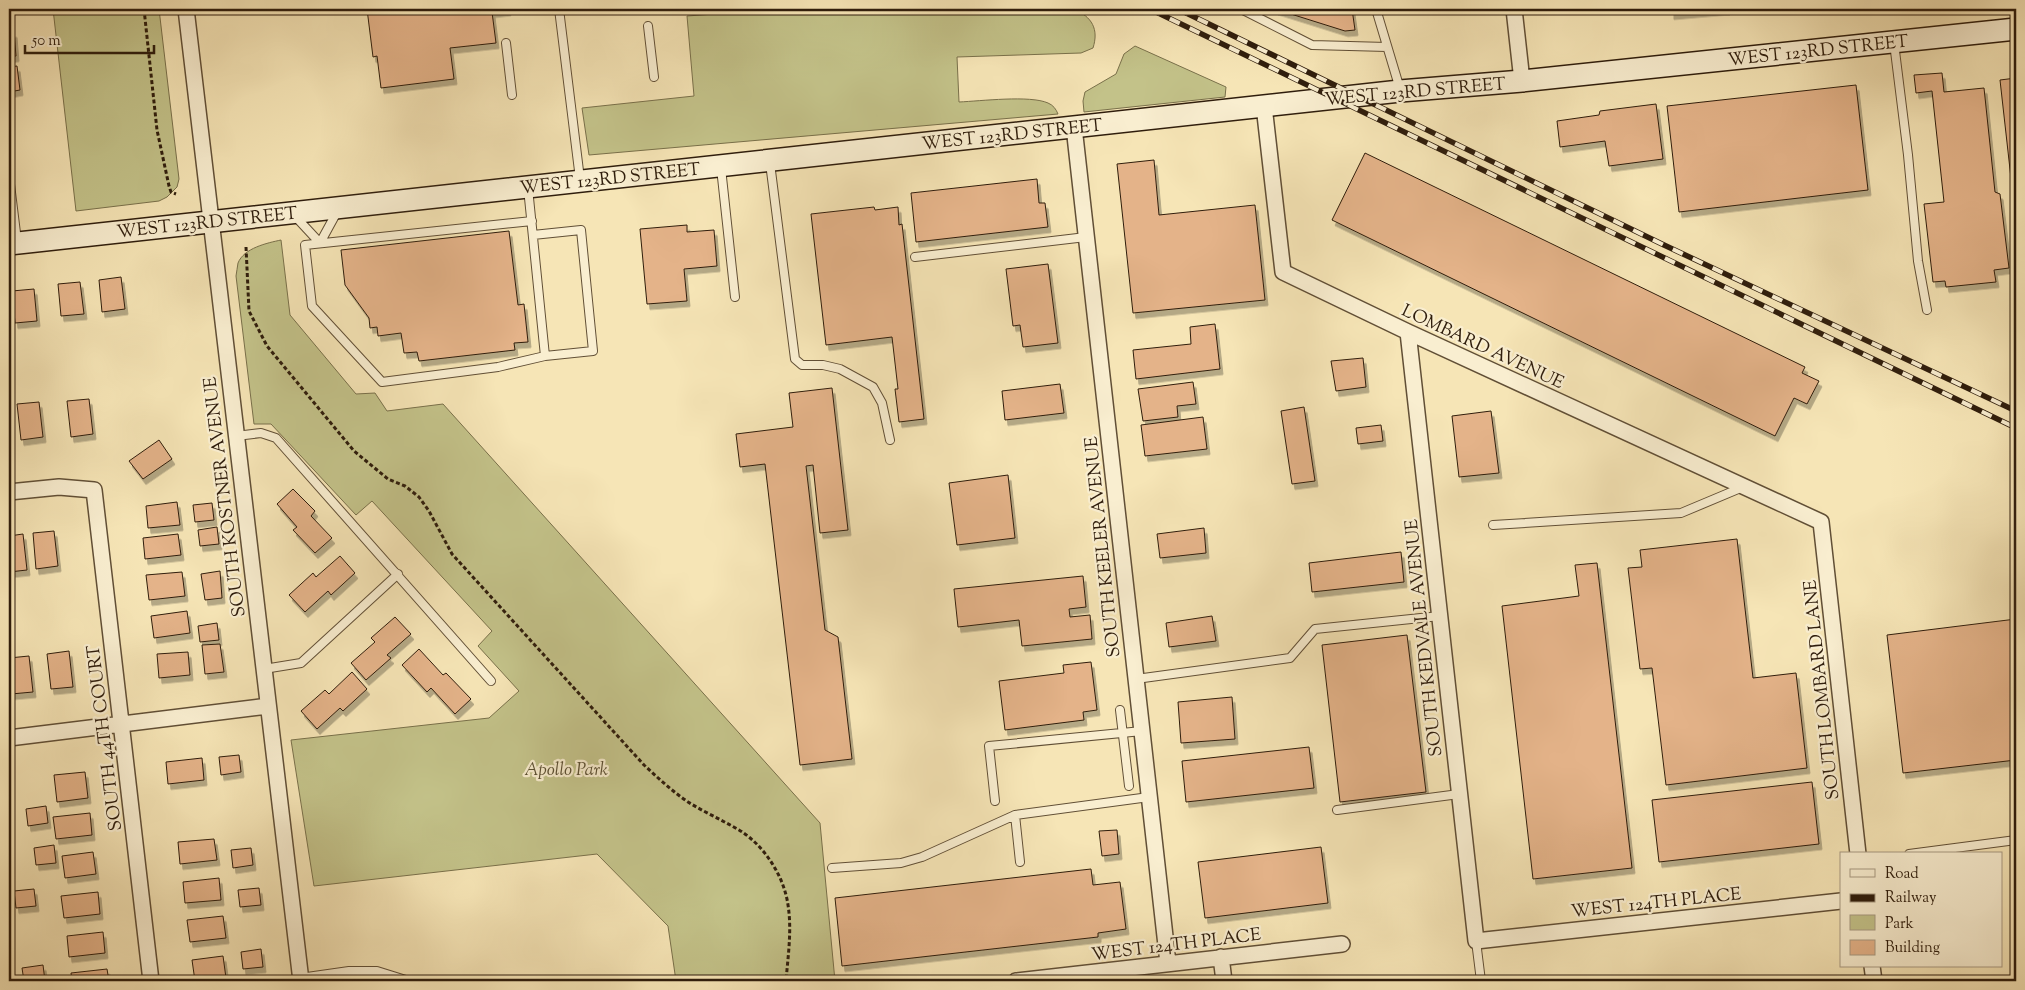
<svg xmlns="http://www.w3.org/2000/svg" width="2025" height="990" viewBox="0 0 2025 990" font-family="'Sorts Mill Goudy',serif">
<defs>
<filter id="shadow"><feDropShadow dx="3" dy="5.5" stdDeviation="0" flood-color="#0004"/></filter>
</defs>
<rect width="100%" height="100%" fill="#f6e5b6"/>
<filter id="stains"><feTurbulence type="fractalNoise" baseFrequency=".004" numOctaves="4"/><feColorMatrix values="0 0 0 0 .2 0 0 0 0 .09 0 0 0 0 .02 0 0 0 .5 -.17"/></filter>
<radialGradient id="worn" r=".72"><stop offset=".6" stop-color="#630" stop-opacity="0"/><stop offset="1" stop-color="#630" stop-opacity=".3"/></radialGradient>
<path fill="#c3c289" stroke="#79704a" d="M 53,9 L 159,9 L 179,179 L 177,187 L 167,197 L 159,201 L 76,211 Z
M 784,9 L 1074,9 C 1092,17 1099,29 1093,48 L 1081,53 L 957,57 L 959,102 C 981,101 1030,95 1048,103 C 1053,105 1056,109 1058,114 L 589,155 L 582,108 L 694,96 L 687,16 Z
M 1135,46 L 1226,87 L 1225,97 L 1084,112 L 1083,101 L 1085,92 L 1116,74 L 1124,54 Z
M 281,240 L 290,315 L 356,394 L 375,393 L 387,411 L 443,404 L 820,823 L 835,981 L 676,981 L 668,926 L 597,854 L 314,886 L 291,740 L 489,718 L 519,691 L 478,646 L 492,631 L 372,501 L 356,515 L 271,424 L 254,424 L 236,276 C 237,272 237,267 238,263 C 244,248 267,243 281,240 Z"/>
<path fill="#e4b389" stroke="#2f1d0c" filter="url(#shadow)" d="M 367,9 L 508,9 L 508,10 L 492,12 L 496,43 L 450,48 L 454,79 L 381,88 L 377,56 L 373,57 Z
M 1275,9 L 1352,9 L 1355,30 L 1345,31 Z
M 1671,9 L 1727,9 L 1671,14 Z
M 9,32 L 14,32 L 16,56 L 9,57 Z
M 17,66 L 20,90 L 9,92 L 9,67 Z
M 1942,73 L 1944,92 L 1984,88 L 1995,192 L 2000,194 L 2009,268 L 1994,270 L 1996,282 L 1946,287 L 1945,281 L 1933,282 L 1924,204 L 1944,202 L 1932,91 L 1916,93 L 1914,75 Z
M 2016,78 L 2016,223 L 2000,80 Z
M 1856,85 L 1868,190 L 1679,212 L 1667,106 Z
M 1656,104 L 1663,159 L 1609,166 L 1605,141 L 1560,147 L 1557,121 L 1599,115 L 1600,111 Z
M 1365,153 L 1805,367 L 1802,373 L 1819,381 L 1807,404 L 1794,398 L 1775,436 L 1332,220 Z
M 1154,160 L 1159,215 L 1255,205 L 1265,300 L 1133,313 L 1117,164 Z
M 1037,179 L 1039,203 L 1045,203 L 1048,227 L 916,242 L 911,193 Z
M 874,207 L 875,210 L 898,207 L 899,225 L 902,224 L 924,419 L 899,422 L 895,389 L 898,389 L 892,337 L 826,345 L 811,214 Z
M 687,225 L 687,232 L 714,230 L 717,266 L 684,269 L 687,301 L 647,304 L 640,229 Z
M 509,231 L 518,305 L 524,304 L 528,342 L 514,343 L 515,350 L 419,361 L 417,352 L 404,353 L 401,333 L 378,336 L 377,327 L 370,328 L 369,318 L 345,285 L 341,250 Z
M 1048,264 L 1058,343 L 1023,347 L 1020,325 L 1013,326 L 1006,269 Z
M 121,277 L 125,309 L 102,312 L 99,280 Z
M 80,282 L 84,314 L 61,316 L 58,284 Z
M 34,289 L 37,321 L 15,323 L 12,291 Z
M 1215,324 L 1220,369 L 1136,379 L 1133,350 L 1191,344 L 1190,327 Z
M 1363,358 L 1366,387 L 1336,391 L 1331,361 Z
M 1193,382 L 1196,404 L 1177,406 L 1178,417 L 1143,421 L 1138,389 Z
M 1060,384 L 1064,413 L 1005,420 L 1002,391 Z
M 832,388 L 848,530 L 820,533 L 813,465 L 806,466 L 825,630 L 838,637 L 852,759 L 800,765 L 765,464 L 740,467 L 736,434 L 793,427 L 789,393 Z
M 89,399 L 93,434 L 71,437 L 67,401 Z
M 39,402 L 43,437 L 21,440 L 17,404 Z
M 1304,407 L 1315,481 L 1292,484 L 1281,411 Z
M 1491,411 L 1499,473 L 1459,477 L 1452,416 Z
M 1203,417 L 1207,449 L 1145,456 L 1141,425 Z
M 1381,425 L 1383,441 L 1358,444 L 1356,428 Z
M 159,440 L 172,459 L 143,479 L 129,461 Z
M 1008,475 L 1015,538 L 957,545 L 949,483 Z
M 293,489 L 315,511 L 311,516 L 332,538 L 315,553 L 293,530 L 297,527 L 277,504 Z
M 177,502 L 180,525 L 148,528 L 146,506 Z
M 212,503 L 214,520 L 195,522 L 193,505 Z
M 217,527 L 219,544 L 200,546 L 198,530 Z
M 1204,528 L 1206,553 L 1160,558 L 1157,534 Z
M 54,531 L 58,566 L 36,569 L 33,533 Z
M 23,534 L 27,570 L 9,572 L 9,536 Z
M 178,534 L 181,555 L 145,559 L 143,538 Z
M 1737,539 L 1753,678 L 1796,673 L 1807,768 L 1666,785 L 1652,668 L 1640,669 L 1628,568 L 1642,567 L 1640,550 Z
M 1401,552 L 1404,582 L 1312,592 L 1309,563 Z
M 340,556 L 355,573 L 331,595 L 328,591 L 305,612 L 289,595 L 313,573 L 316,577 Z
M 1597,563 L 1632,868 L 1533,879 L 1502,606 L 1579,596 L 1575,565 Z
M 220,571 L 222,598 L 205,600 L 201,574 Z
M 182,572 L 185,596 L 149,600 L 146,575 Z
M 1083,576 L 1086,607 L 1069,609 L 1070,617 L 1090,615 L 1092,639 L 1022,646 L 1019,620 L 958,627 L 954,589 Z
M 187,611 L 190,633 L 154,638 L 151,616 Z
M 1212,616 L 1216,641 L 1169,647 L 1166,623 Z
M 395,617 L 411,634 L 387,655 L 391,658 L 366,680 L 351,663 L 375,642 L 371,638 Z
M 2016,619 L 2016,760 L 1903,773 L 1887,635 Z
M 217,623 L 219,640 L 200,642 L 198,626 Z
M 1407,635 L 1426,792 L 1340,802 L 1322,645 Z
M 220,644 L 224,672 L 205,674 L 202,645 Z
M 419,649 L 443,675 L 446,673 L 471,699 L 455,714 L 431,688 L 427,692 L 402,665 Z
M 69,651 L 73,687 L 51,689 L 47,654 Z
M 188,652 L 190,675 L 159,678 L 157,654 Z
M 29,656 L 33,692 L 11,694 L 9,658 Z
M 1091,662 L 1097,710 L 1083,712 L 1084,720 L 1005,730 L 999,681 L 1064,673 L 1063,665 Z
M 352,672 L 367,689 L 343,711 L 340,708 L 317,729 L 301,711 L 325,690 L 329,694 Z
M 1232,697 L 1235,739 L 1181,743 L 1178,702 Z
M 1309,747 L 1314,788 L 1186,802 L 1182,761 Z
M 239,755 L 241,772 L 221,775 L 219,757 Z
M 202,758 L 204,780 L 168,784 L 166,762 Z
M 85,772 L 88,798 L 57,802 L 54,775 Z
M 1812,782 L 1819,844 L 1659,862 L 1652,800 Z
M 46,806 L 48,823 L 28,826 L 26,809 Z
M 90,813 L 92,835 L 56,839 L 53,817 Z
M 1117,830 L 1119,854 L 1102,856 L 1099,831 Z
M 214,839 L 217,860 L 180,864 L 178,842 Z
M 54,845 L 56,863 L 36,865 L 34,848 Z
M 1321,847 L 1328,903 L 1205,918 L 1198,862 Z
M 251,848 L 253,865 L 233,868 L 231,850 Z
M 93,852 L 96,874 L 65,878 L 62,856 Z
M 1091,869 L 1093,885 L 1120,882 L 1126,929 L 1098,933 L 1098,937 L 842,966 L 835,898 Z
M 219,878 L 221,900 L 185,903 L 183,882 Z
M 259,888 L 261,905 L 240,907 L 238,890 Z
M 34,889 L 36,906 L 16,908 L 14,891 Z
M 98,892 L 100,914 L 64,918 L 61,896 Z
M 223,916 L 226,938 L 190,942 L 187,920 Z
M 103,932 L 105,953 L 69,957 L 67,936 Z
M 261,949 L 263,967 L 243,969 L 241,952 Z
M 223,956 L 226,978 L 195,981 L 192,960 Z
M 43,965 L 45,981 L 24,981 L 22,968 Z
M 107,969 L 109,981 L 72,981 L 71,973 Z"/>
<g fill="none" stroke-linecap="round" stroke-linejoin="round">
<defs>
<path id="lane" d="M 559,9 L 580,179
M 1241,9 L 1312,45 L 1387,47
M 1376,9 L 1400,89
M 648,26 L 654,77
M 506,43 L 512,95
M 1894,43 L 1908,155 L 1918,261 L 1927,310
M 770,163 L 795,359 L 802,365 L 823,365 L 840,369 L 873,387 L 882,403 L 890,440
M 721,168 L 735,297
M 9,176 L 17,241
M 528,188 L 545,356 L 498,367 L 382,382 L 312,306 L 305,245 L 532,221
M 294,215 L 320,243 L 338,210
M 533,235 L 581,230 L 593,351 L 545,356
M 915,257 L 1086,237
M 236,436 L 261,433 L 276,438 L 491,681
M 1493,525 L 1681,513 L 1743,487
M 264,669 L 301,663 L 398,574
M 1136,679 L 1290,658 L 1315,629 L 1440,616
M 1120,710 L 1129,786
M 995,801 L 989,746 L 1142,731
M 1337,810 L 1459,794
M 1015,815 L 1020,862
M 1909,854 L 2016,840
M 832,868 L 901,863 L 922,857 L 1015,815 L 1149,797
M 1476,941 L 1481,981
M 349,971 L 377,971 L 409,981
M 300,978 L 349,971 L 350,981"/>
<path id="street" d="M 186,9 L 301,981
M 1514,9 L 1522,81
M 1264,106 L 1283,272 L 1408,332 L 1821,522 L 1858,854
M 1074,127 L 1168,963
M 1408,332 L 1476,941 L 1841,901
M 9,492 L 59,487 L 94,490 L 151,981
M 9,738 L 268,706
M 1221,957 L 1224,981
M 1872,966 L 1874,981
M 1016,981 L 1342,944"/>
<path id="secondary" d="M 9,244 L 1400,91 L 1522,81 L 2016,29"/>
</defs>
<use href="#lane" stroke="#614f36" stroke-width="10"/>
<use href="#street" stroke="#614f36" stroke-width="18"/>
<use href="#secondary" stroke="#2f1d0c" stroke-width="24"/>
<path stroke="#2f1d0c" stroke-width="3" stroke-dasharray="4 2.5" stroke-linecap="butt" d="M 144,9 L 157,130 L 169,186 L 171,192 L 176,194
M 246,247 L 249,311 L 267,346 L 354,451 L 388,479 L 405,486 L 419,497 L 429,511 L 452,554 L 644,765 C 658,778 672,791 688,802 C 704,812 722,820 739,830 C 764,845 784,876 788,905 C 792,930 788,956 786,981"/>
<use href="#lane" stroke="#f9eed0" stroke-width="8"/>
<use href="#street" stroke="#f9eed0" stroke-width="15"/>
<use href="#secondary" stroke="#f9eed0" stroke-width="21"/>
<defs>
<path id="rail" d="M 1150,9 L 2016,428
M 1178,9 L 1664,245 L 2016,411"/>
</defs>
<use href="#rail" stroke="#2f1d0c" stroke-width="5.5"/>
<use href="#rail" stroke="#f9eed0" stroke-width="4" stroke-dasharray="11" stroke-linecap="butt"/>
</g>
<g text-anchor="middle" stroke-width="4.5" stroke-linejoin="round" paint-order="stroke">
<g font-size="18" fill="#2f1d0c" stroke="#f9eed0">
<text transform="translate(1818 50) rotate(-6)" y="6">WEST 123RD STREET</text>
<text transform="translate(1415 91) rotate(-5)" y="6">WEST 123RD STREET</text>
<text transform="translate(1012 134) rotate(-6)" y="6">WEST 123RD STREET</text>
<text transform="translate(610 178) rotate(-6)" y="6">WEST 123RD STREET</text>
<text transform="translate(207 222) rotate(-6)" y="6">WEST 123RD STREET</text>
<text transform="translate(1483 346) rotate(25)" y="6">LOMBARD AVENUE</text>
<text transform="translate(224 497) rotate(-97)" y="6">SOUTH KOSTNER AVENUE</text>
<text transform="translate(1102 547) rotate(-96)" y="6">SOUTH KEELER AVENUE</text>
<text transform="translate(1423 638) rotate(-96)" y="6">SOUTH KEDVALE AVENUE</text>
<text transform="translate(1821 690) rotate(-96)" y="6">SOUTH LOMBARD LANE</text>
<text transform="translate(104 738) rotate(-97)" y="6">SOUTH 44TH COURT</text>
<text transform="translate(1656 902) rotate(-6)" y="6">WEST 124TH PLACE</text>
<text transform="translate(1176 944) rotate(-7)" y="6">WEST 124TH PLACE</text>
</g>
<g font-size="18" font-style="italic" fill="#5b4f32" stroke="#f9eed0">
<text x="566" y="775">Apollo Park</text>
</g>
</g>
<rect width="2025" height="990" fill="none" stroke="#f6e5b6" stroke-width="30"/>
<rect x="10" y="10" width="2005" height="970" fill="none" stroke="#2f1d0c" stroke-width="2.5"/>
<rect x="15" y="15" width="1995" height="960" fill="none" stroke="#2f1d0c"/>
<rect x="1840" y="852" width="162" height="115" fill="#f9eed0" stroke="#a89a82"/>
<rect x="1850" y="869" width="25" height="8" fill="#f9eed0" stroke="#a89a82"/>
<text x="1885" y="878" font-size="15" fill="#2f1d0c">Road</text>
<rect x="1850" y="894" width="25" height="8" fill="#2f1d0c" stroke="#a89a82"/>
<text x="1885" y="902" font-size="15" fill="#2f1d0c">Railway</text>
<rect x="1850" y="915" width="25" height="15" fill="#c3c289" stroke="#a89a82"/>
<text x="1885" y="928" font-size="15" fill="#2f1d0c">Park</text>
<rect x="1850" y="940" width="25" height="15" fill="#e4b389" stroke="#a89a82"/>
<text x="1885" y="952" font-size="15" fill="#2f1d0c">Building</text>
<path d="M25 45v8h129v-8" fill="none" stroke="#2f1d0c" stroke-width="2.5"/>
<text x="32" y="45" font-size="15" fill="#2f1d0c" stroke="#f9eed0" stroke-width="4" paint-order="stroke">50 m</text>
<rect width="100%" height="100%" filter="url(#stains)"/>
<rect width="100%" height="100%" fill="url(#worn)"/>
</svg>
